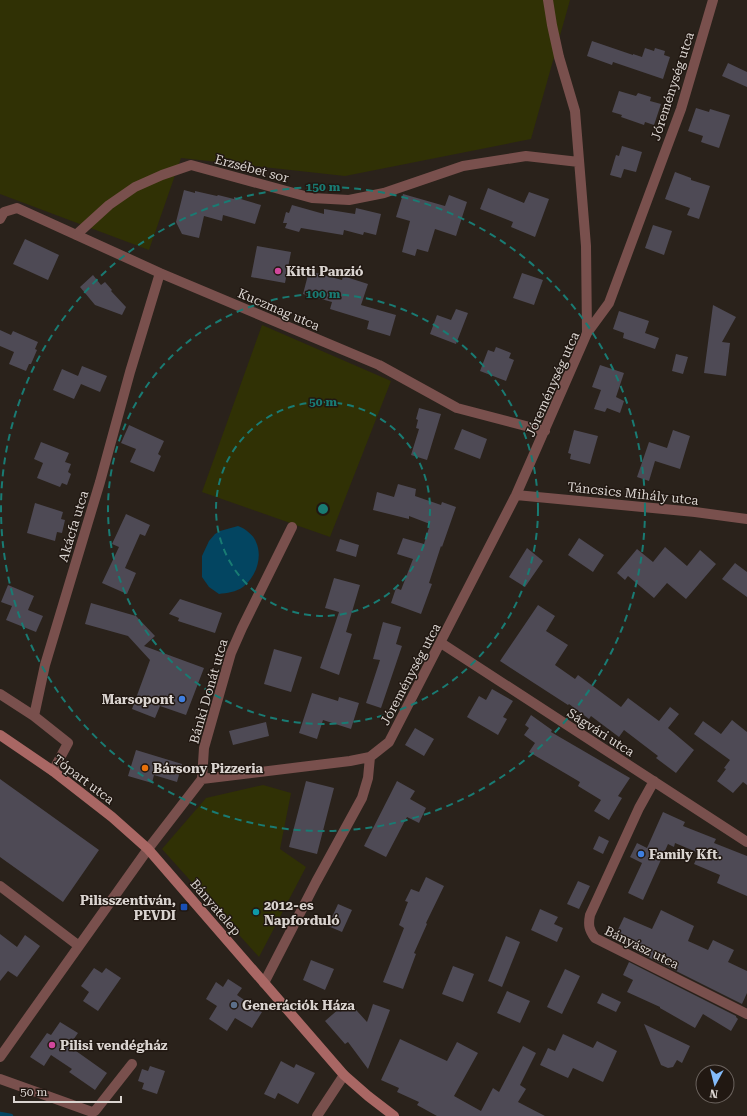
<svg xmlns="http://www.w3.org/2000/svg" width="747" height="1116" viewBox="0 0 747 1116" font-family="'Roboto Serif',serif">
<rect width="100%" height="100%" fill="#2a221b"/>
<path fill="#303105" d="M 0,0 L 570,0 L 531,139 L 345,176 L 181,158 L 149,250 L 0,194 Z
M 262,325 L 391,381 L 330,537 L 202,492 Z
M 263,785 L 291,793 L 280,849 L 306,867 L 259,957 L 162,849 L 206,798 Z"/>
<path fill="#034561" d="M 238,526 C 244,528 254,535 256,542 C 263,557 256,577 243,587 C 236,592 227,593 219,594 L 209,587 L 202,577 L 202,556 L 209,541 L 215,534 L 220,531 Z"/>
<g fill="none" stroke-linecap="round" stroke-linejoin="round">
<path stroke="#034561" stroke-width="4.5" d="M 0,1114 L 11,1116"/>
</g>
<path fill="#4e4a55" d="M 592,41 L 633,55 L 633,54 L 642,57 L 645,48 L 654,51 L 655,48 L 665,51 L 664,55 L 670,57 L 663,79 L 613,62 L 612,65 L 587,56 Z
M 728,63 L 747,72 L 747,87 L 722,76 Z
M 619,91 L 636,96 L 638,93 L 651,97 L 650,101 L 661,104 L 654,125 L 645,122 L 644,125 L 621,117 L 622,115 L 612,112 Z
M 696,108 L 709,112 L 710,109 L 730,115 L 719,148 L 701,142 L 703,136 L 688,131 Z
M 622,146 L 642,152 L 636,172 L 624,169 L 621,178 L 610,175 L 616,155 L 619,156 Z
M 675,172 L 691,178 L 691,180 L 710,186 L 699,219 L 687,215 L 690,208 L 665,199 Z
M 488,188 L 524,203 L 529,192 L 549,199 L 535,237 L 511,227 L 513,222 L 480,209 Z
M 184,190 L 195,193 L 195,191 L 217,196 L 218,195 L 234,199 L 234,197 L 261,205 L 255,224 L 223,215 L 222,221 L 204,216 L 199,238 L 182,234 L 176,222 Z
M 403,194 L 445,206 L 449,195 L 467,202 L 456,236 L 435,229 L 428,252 L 417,249 L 415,256 L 402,252 L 410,221 L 396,217 Z
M 292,205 L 324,214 L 324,209 L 355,214 L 356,208 L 381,214 L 376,235 L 364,232 L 363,235 L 344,230 L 343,235 L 301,228 L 299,232 L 285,228 L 287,223 L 283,223 L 286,212 L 289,213 Z
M 653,225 L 672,231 L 664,255 L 645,248 Z
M 25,239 L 59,255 L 48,280 L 13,264 Z
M 257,246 L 291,252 L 285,283 L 251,277 Z
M 309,271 L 342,280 L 343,276 L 368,284 L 361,305 L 396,315 L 390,336 L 367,329 L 369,321 L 330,309 L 332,302 L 303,294 Z
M 522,273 L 543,280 L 534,305 L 513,298 Z
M 93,275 L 101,285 L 105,282 L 112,290 L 111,291 L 126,307 L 122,315 L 95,305 L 80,287 Z
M 713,305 L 736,317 L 722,342 L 730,343 L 726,376 L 704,373 Z
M 456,309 L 468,313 L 456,344 L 430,334 L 437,315 L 451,320 Z
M 619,311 L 649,321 L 645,333 L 659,338 L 655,349 L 623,338 L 624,333 L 613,329 Z
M 0,330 L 11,335 L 13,331 L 38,342 L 35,349 L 37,350 L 31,364 L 29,364 L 26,371 L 9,364 L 14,352 L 0,346 Z
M 496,347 L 511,353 L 509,358 L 514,360 L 506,381 L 480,371 L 488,350 L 494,352 Z
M 676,354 L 688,357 L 683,374 L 672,371 Z
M 600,365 L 624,373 L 616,397 L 624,401 L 620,413 L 607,408 L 605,412 L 594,409 L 601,390 L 592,387 Z
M 82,366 L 107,376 L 100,392 L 81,384 L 74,399 L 53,390 L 62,369 L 78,376 Z
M 419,408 L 441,414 L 427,460 L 411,455 L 419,429 L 416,428 L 418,420 L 416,419 Z
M 129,425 L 164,441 L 158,454 L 161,456 L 154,472 L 130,462 L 136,449 L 121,443 Z
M 462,429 L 487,439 L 480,459 L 454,449 Z
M 574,430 L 598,436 L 590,464 L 570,459 L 571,454 L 568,453 Z
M 673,430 L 690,436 L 680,469 L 655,461 L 649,481 L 637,477 L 649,442 L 667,448 Z
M 41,442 L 69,453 L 65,462 L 71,464 L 68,472 L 71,474 L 67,485 L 62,483 L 60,487 L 37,478 L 43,463 L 34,459 Z
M 398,484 L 416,489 L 415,496 L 441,505 L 442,502 L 456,507 L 442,547 L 441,546 L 429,583 L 432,584 L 421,614 L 391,603 L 396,588 L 401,590 L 413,559 L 397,554 L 403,538 L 424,544 L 430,524 L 409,516 L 409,519 L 373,510 L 377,492 L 394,497 Z
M 35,503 L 63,512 L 61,519 L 65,520 L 62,533 L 57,532 L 55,541 L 27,533 Z
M 126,514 L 150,525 L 145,536 L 140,534 L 125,568 L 136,573 L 127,594 L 102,583 L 119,547 L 112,544 Z
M 579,538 L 604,555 L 593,572 L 568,555 Z
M 340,539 L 359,545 L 356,557 L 336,551 Z
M 665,547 L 687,566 L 700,550 L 716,564 L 686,599 L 667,583 L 654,598 L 628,576 L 625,580 L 617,573 L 637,549 L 653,562 Z
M 527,548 L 543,561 L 525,587 L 509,577 Z
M 735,563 L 747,572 L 747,597 L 722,579 Z
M 334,578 L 360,585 L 346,632 L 352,634 L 339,675 L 320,668 L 339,612 L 325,608 Z
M 8,585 L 34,596 L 28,610 L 43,616 L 36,632 L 6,620 L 12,606 L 1,602 Z
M 180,599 L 222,613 L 215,633 L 178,621 L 179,618 L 169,614 Z
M 91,603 L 136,616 L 155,636 L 144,646 L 204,668 L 186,715 L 160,706 L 155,718 L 132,709 L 150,660 L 128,636 L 85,624 Z
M 538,605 L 555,616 L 546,631 L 568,645 L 555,665 L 575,679 L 578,675 L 621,707 L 628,698 L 659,721 L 670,707 L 679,714 L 668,728 L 694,750 L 676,773 L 656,758 L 658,756 L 624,730 L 619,737 L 591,716 L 589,719 L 569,704 L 568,705 L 500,661 Z
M 383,622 L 401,627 L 396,644 L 402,646 L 381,708 L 366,703 L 380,660 L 373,659 Z
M 274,649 L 302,657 L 291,692 L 264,684 Z
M 492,689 L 513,701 L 503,717 L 507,719 L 498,735 L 467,717 L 479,696 L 486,700 Z
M 312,693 L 338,701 L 339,697 L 359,703 L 351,729 L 323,720 L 317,739 L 299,733 Z
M 531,715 L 552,730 L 551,732 L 630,778 L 618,796 L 622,798 L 609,820 L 594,811 L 601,800 L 578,786 L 580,782 L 529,752 L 535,743 L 524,735 L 529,728 L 525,725 Z
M 732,720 L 747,732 L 747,785 L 743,782 L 733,793 L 717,781 L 726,769 L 724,768 L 730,760 L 694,734 L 703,721 L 721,734 Z
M 266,722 L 269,736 L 233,745 L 229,731 Z
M 415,728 L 434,739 L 424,756 L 405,745 Z
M 136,750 L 182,764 L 177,782 L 154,775 L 152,783 L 128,776 Z
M 0,779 L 99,850 L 63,902 L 0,857 Z
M 306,781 L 334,788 L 317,854 L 289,847 Z
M 397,781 L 415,791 L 410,799 L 426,808 L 419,823 L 407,817 L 386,857 L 364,846 Z
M 663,812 L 685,822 L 683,826 L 716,839 L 714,843 L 747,856 L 747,896 L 717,883 L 720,875 L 694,864 L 699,853 L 675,843 L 674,847 L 668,844 L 643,900 L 628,893 L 642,863 L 630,857 L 637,843 L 647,848 Z
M 599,836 L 609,841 L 603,854 L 593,849 Z
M 426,877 L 444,886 L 426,923 L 427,924 L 414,953 L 416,954 L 403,989 L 383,982 L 404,928 L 399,925 L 408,902 L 405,901 L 411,889 L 419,892 Z
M 578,881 L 590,886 L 579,909 L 567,904 Z
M 338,904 L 352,910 L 342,932 L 328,926 Z
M 540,909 L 558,917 L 554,924 L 563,928 L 557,942 L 531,930 Z
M 661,910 L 694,926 L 688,941 L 708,950 L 713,940 L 734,950 L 728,962 L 747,971 L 747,993 L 742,1004 L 634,950 L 635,948 L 614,938 L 624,917 L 652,929 Z
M 0,934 L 17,947 L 25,935 L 40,946 L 17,977 L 8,971 L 0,981 Z
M 506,936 L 520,942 L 502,987 L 488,981 Z
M 311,960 L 334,969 L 325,990 L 303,980 Z
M 629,962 L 736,1016 L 736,1017 L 738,1019 L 731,1031 L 703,1014 L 695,1028 L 660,1008 L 660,1007 L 627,992 L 633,980 L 623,975 Z
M 453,966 L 474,974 L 463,1002 L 442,994 Z
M 94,968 L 102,973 L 106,968 L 121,978 L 98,1011 L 83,1001 L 89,992 L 81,986 Z
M 565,969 L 580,976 L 562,1014 L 547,1007 Z
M 228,979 L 242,988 L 237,995 L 262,1012 L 252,1028 L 235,1018 L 227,1031 L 209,1019 L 217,1006 L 206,999 L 216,982 L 223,987 Z
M 507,991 L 530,1001 L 520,1023 L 497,1013 Z
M 602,993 L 621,1002 L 616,1012 L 597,1003 Z
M 348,1001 L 367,1022 L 373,1004 L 390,1010 L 368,1069 L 348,1042 L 345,1044 L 325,1021 Z
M 60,1022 L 78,1033 L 69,1046 L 107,1073 L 95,1090 L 69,1072 L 72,1069 L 51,1055 L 44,1066 L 30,1057 L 47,1033 L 51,1035 Z
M 644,1024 L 690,1046 L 682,1063 L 677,1060 L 673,1067 L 668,1068 L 661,1065 Z
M 563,1034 L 593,1048 L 597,1041 L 617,1051 L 603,1082 L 573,1068 L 568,1078 L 540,1065 L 548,1048 L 555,1051 Z
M 400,1039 L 447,1061 L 457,1042 L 478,1053 L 454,1096 L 481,1111 L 493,1088 L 499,1092 L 523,1046 L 536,1053 L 520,1085 L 526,1089 L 518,1102 L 545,1116 L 437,1116 L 417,1105 L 419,1102 L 397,1092 L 399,1088 L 381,1080 Z
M 281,1061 L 294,1068 L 296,1064 L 315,1073 L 298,1104 L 278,1093 L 275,1099 L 264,1094 Z
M 150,1066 L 165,1071 L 157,1094 L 142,1089 L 144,1083 L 138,1081 L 142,1069 L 148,1071 Z"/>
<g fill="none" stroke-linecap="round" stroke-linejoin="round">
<path stroke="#79504d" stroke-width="10" d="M 548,0 L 552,25 L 559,57 L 575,111 L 586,246 L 587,333
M 0,219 L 4,212 L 17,208 L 160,273 L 379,365 L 457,408 L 545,431
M 76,235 L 109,205 L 135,187 L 162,175 L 191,165 L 312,198 L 349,200 L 384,193 L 463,166 L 526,156 L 579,162
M 516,495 L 695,512 L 747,519
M 441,643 L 747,842
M 0,694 L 34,716
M 53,771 L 68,743 L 34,716 L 45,665 L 100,482 L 130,372 L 160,273
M 202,779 L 350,761 L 370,757 L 389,742 L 516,495 L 587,333 L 609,303 L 681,109 L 713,0
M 202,779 L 204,748 L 231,653 L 242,628 L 292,527
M 654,781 L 639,808 L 590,915 C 588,925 589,930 595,938 L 747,1014
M 0,886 L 79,946
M 264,983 L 316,882 L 362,798 L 368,778 L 370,757
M 0,1057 L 148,849 L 202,779
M 0,1079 L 92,1112 L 95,1111 L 132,1064
M 317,1116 L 344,1075"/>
<path stroke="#a96764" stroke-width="10" d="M 0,735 L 53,771 L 112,817 L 148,849 L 344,1075 L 368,1096 L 394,1116"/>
</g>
<g fill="none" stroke="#197b73" stroke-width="2" stroke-dasharray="7 5">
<circle cx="323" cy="509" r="107"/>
<circle cx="323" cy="509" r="215"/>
<circle cx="323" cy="509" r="322"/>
</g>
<g fill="#d1479c" stroke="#211812" stroke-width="1.5">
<circle cx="278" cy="271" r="4"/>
<circle cx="52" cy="1045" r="4"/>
</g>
<g fill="#3f7fe0" stroke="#211812" stroke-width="1.5">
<circle cx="182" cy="699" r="4"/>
<circle cx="641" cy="854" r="4"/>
</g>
<circle fill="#e8710a" stroke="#211812" stroke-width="1.5" cx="145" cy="768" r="4"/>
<rect fill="#1a4fb4" stroke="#211812" stroke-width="1.5" x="180" y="903" width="8" height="8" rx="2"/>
<circle fill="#0f9aa8" stroke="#211812" stroke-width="1.5" cx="256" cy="912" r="4"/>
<circle fill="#5c6f8a" stroke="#211812" stroke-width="1.5" cx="234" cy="1005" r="4"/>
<g text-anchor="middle" stroke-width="3" stroke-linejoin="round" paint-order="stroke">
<g font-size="13" fill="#dad4d0" stroke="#211812">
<text transform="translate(672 86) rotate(-72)" y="5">Jóreménység utca</text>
<text transform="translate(252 168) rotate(15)" y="5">Erzsébet sor</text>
<text transform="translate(279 309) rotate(23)" y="5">Kuczmag utca</text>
<text transform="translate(552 384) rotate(-66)" y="5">Jóreménység utca</text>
<text transform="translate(633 493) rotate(6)" y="5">Táncsics Mihály utca</text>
<text transform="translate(73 526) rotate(-73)" y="5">Akácfa utca</text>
<text transform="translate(410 674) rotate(-62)" y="5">Jóreménység utca</text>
<text transform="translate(208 691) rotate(-74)" y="5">Bánki Donát utca</text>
<text transform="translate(601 732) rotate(33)" y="5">Ságvári utca</text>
<text transform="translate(84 779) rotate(37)" y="5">Tópart utca</text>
<text transform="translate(216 907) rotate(49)" y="5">Bányatelep</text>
<text transform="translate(642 947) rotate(26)" y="5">Bányász utca</text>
</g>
<g font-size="13" font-weight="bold" fill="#dad4d0" stroke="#211812" text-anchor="start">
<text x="286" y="276">Kitti Panzió</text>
<text x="174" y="704" text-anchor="end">Marsopont</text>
<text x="153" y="773">Bársony Pizzeria</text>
<text x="649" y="859">Family Kft.</text>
<text x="176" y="905" text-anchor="end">Pilisszentiván,<tspan x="176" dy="15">PEVDI</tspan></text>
<text x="264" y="910">2012-es<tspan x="264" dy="15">Napforduló</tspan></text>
<text x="242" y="1010">Generációk Háza</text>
<text x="60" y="1050">Pilisi vendégház</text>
</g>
</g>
<circle cx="323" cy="509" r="6" fill="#197b73" stroke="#211812" stroke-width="2"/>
<g font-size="12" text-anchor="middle" font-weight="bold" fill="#197b73" stroke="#211812" stroke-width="3" stroke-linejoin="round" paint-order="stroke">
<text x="323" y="191">150 m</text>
<text x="323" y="298">100 m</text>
<text x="323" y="406">50 m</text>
</g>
<g transform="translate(715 1084) rotate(187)"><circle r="19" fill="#211812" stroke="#6b635e"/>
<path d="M0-3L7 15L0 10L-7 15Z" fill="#84bcfb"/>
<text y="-6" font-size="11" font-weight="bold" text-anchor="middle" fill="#dad4d0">N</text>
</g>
<path d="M14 1096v6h107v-6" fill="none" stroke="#dad4d0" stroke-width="2"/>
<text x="20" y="1096" font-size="12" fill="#dad4d0" stroke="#211812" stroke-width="3" paint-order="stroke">50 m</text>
</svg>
